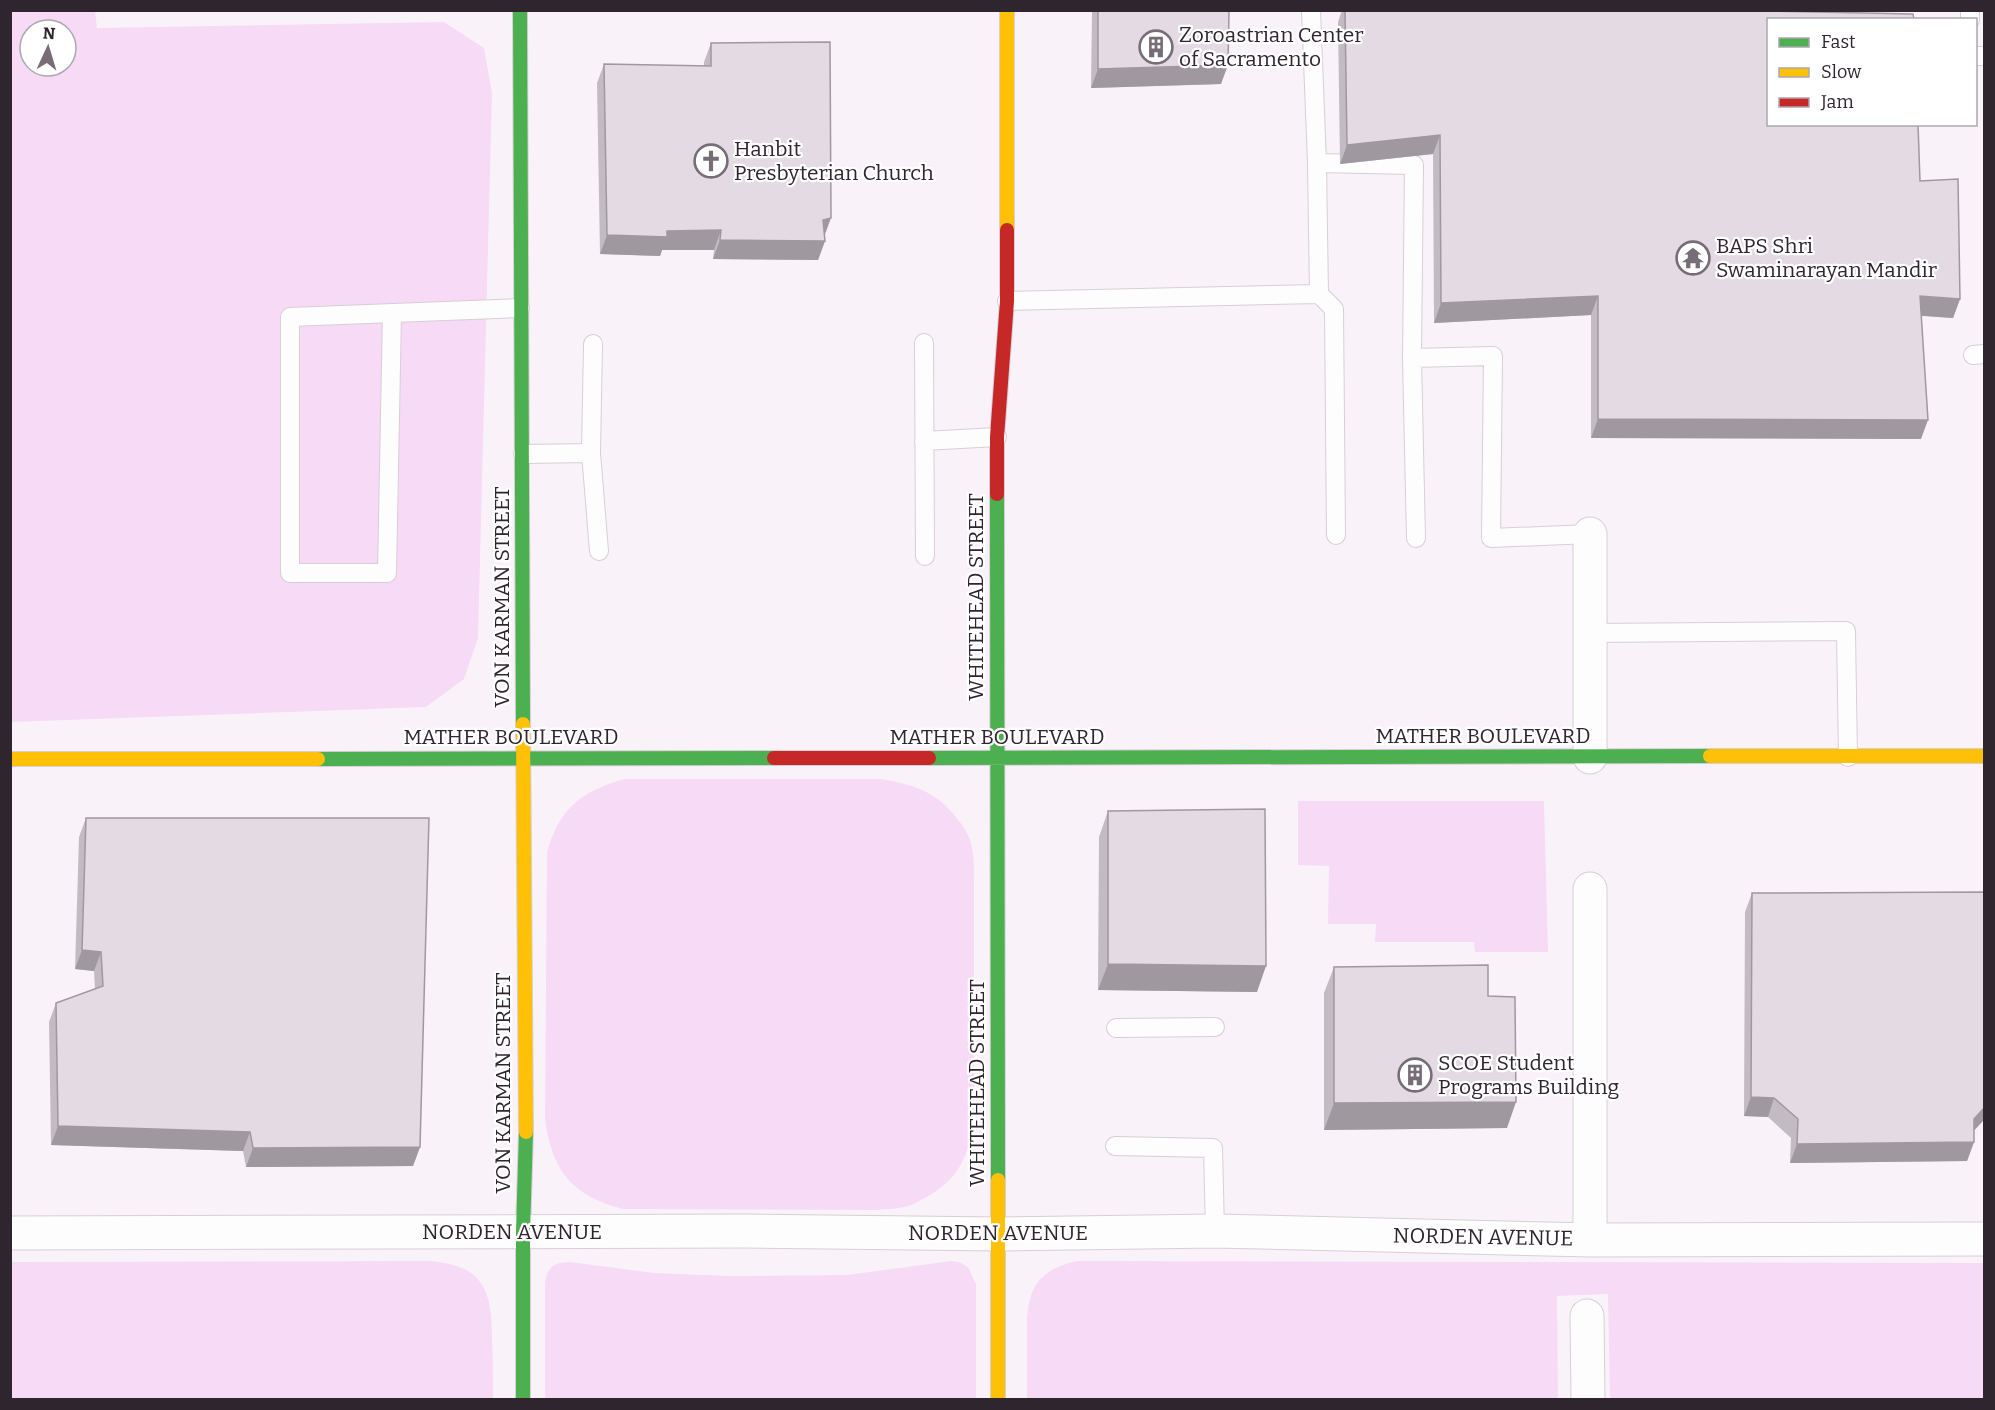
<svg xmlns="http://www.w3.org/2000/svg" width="1995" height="1410" viewBox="0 0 1995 1410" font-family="Bitter,serif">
<rect width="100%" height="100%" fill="#f9f3f9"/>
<path fill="#f7daf6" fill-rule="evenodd" d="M 10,11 L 95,11 L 97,28 L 444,22 L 484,48 L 492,93 L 478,638 L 464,679 L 426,707 L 11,722 ZM 30,30 L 66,30 L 66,66 L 30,66 Z
M 624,779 L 881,779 C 911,784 936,791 955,816 C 961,823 967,831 970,840 C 975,855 974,872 974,887 L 974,1118 C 969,1157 958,1182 921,1200 C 916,1203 910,1206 904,1207 C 895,1209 885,1209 876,1210 L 623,1209 C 572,1196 552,1171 545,1119 L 547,852 C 560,808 580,792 624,779 Z
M 1298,801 L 1544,801 L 1548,952 L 1475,952 L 1474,942 L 1375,942 L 1376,924 L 1328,924 L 1329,866 L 1298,865 Z
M 429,1261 C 483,1265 492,1289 492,1339 C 493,1359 493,1379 493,1399 L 11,1399 L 11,1262 Z
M 951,1261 L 959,1262 L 968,1267 L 976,1284 L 976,1399 L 545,1399 L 545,1283 C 548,1266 553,1263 570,1262 L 654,1273 L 730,1276 L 847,1275 Z
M 1078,1261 L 1984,1263 L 1984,1399 L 1610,1399 L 1608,1294 L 1557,1296 L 1558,1399 L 1027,1399 C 1027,1381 1027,1362 1027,1344 C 1026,1300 1028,1271 1078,1261 Z"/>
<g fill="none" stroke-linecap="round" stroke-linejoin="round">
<defs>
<path id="lane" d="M 1311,10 L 1317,163 L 1319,294 L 1334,309 L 1336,535
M 1970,20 L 1970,10
M 1976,56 L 1984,56
M 1317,163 L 1414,165 L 1412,358 L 1493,356 L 1491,538 L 1590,534
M 1007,301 L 1319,294
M 392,313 L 387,573 L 290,573 L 290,317 L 520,308
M 924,343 L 925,556
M 593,344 L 591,453 L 599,551
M 1973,355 L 1984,354
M 1412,358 L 1416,538
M 924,441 L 997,437
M 523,454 L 591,453
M 1590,633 L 1846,631 L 1848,757
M 1116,1028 L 1215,1027
M 1115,1146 L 1213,1148 L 1215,1231"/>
<path id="street" d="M 1590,534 L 1590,757
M 1590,889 L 1590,1240
M 10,1233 L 746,1231 L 998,1234 L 1215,1231 L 1590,1240 L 1984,1239
M 1587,1316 L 1588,1400"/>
<path id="fast" d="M 520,10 L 523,724
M 997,494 L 998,1180
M 929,758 L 1710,756
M 318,759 L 774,758
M 523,1400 L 523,1232 L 526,1132"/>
<path id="slow" d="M 1007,10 L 1007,230
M 523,724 L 526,1132
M 1710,756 L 1984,756
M 10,759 L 318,759
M 998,1180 L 998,1400"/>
<path id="jam" d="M 997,494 L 997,437 L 1007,301 L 1007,230
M 774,758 L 929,758"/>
</defs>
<use href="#lane" stroke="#d7ced6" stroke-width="20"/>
<use href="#street" stroke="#d7ced6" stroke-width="35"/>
<use href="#fast" stroke="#d7ced6" stroke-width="16"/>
<use href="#slow" stroke="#d7ced6" stroke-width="16"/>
<use href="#jam" stroke="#d7ced6" stroke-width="16"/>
<use href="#lane" stroke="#fefdfe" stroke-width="18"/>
<use href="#street" stroke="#fefdfe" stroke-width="33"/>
<use href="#fast" stroke="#4caf50" stroke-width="14"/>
<use href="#slow" stroke="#ffc107" stroke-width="14"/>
<use href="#jam" stroke="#c62828" stroke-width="14"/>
</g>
<path fill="#c3bbc3" d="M 1092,10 L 1229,10 L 1221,84 L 1091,88 Z
M 1342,10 L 1719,10 L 1920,181 L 1960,299 L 1953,318 L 1922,316 L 1921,439 L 1591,438 L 1591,315 L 1434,323 L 1433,154 L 1340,164 L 1338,22 Z
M 711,43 L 825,236 L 825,241 L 818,260 L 713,259 L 714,250 L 662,250 L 660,256 L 600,254 L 597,83 L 604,64 L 704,66 L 704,62 Z
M 1108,811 L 1257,992 L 1098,990 L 1099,837 Z
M 86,818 L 420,1147 L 413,1166 L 246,1167 L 243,1151 L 51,1145 L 49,1022 L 56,1003 L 95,989 L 94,971 L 75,969 L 79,837 Z
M 1752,893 L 1974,1131 L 1974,1142 L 1967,1161 L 1790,1163 L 1791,1138 L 1768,1117 L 1744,1116 L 1745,912 Z
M 1334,967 L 1488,996 L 1507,1128 L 1324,1130 L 1324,993 Z"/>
<path fill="#9f999f" d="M 1228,65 L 1221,84 L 1091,88 L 1098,69 Z
M 1440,135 L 1433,154 L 1340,164 L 1347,145 Z
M 831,218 L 824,237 L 823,220 Z
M 721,230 L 714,250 L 662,250 L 660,256 L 600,254 L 607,235 L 667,231 Z
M 720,240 L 825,241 L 818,260 L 713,259 Z
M 1598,296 L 1591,315 L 1434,323 L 1441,303 Z
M 1920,296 L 1960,299 L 1953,318 L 1913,315 Z
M 1598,419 L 1928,420 L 1921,439 L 1591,438 Z
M 82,950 L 101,952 L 94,971 L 75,969 Z
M 1108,964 L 1266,966 L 1257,992 L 1098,990 Z
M 1751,1097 L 1774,1098 L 1768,1117 L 1744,1116 Z
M 1516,1102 L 1507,1128 L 1324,1130 L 1334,1103 Z
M 1984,1108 L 1984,1120 L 1967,1138 L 1974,1119 Z
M 58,1126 L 250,1132 L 243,1151 L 51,1145 Z
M 1974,1142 L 1967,1161 L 1790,1163 L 1797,1144 Z
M 420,1147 L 413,1166 L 246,1167 L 253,1148 Z"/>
<path fill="#e3dae3" stroke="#9f999f" stroke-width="1.5" d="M 1098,10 L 1229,10 L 1228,65 L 1098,69 Z
M 1345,10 L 1719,10 L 1913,14 L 1914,20 L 1768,20 L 1768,124 L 1918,124 L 1920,181 L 1958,179 L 1960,299 L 1920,296 L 1928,420 L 1598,419 L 1598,296 L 1441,303 L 1440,135 L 1347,145 Z
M 830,42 L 831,218 L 823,220 L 825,241 L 720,240 L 721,230 L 667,231 L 667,237 L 607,235 L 604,64 L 711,66 L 711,43 Z
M 1265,809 L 1266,966 L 1108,964 L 1108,811 Z
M 86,818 L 429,818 L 420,1147 L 253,1148 L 250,1132 L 58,1126 L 56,1003 L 103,986 L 101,952 L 82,950 Z
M 1984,892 L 1984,1108 L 1974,1119 L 1974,1142 L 1797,1144 L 1798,1119 L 1774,1098 L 1751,1097 L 1752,893 Z
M 1488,965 L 1488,996 L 1515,997 L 1516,1102 L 1334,1103 L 1334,967 Z"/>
<defs>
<symbol id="building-ring" viewBox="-11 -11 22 22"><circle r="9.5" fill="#fff" stroke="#766d76" stroke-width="1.5"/><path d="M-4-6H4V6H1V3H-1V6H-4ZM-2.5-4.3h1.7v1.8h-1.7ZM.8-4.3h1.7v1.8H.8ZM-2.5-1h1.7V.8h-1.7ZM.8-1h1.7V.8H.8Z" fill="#766d76"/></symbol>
<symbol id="church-ring" viewBox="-11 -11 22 22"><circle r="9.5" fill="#fff" stroke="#766d76" stroke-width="1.5"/><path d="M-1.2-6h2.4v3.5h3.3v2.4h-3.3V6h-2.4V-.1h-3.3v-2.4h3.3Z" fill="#766d76"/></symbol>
<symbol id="temple-ring" viewBox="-11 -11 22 22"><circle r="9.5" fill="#fff" stroke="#766d76" stroke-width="1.5"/><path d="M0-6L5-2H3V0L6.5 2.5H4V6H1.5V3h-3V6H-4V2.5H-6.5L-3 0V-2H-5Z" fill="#766d76"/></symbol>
</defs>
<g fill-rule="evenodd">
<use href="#building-ring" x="1137" y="28" width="38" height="38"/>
<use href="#church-ring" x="692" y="142" width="38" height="38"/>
<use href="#temple-ring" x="1674" y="239" width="38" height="38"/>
<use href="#building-ring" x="1396" y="1056" width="38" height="38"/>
</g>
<g text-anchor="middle" stroke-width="4.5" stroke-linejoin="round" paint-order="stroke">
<g font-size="21" fill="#2f252f" stroke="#fff" text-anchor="start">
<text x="1179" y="42">Zoroastrian Center<tspan x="1179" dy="24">of Sacramento</tspan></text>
<text x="734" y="156">Hanbit<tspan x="734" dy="24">Presbyterian Church</tspan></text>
<text x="1716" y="253">BAPS Shri<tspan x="1716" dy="24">Swaminarayan Mandir</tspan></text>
<text x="1438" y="1070">SCOE Student<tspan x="1438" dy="24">Programs Building</tspan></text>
</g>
<g font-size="21" fill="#2f252f" stroke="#fff">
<text transform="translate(502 597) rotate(-90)" y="7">VON KARMAN STREET</text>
<text transform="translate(976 597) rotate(-90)" y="7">WHITEHEAD STREET</text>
<text x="1483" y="743">MATHER BOULEVARD</text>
<text x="511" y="744">MATHER BOULEVARD</text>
<text x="997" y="744">MATHER BOULEVARD</text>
<text transform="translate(503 1083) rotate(-90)" y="7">VON KARMAN STREET</text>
<text transform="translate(977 1083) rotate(-90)" y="7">WHITEHEAD STREET</text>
<text x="512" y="1239">NORDEN AVENUE</text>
<text x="998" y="1240">NORDEN AVENUE</text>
<text transform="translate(1483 1237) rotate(1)" y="7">NORDEN AVENUE</text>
</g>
</g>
<rect width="1995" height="1410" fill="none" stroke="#2f252f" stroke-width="24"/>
<rect x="1767" y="18" width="210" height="108" fill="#ffffff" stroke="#aca8ac" stroke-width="1.5"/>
<rect x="1779" y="38" width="30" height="9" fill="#4caf50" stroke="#aca8ac" stroke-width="1.5"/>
<text x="1821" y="48" font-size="18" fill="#2f252f">Fast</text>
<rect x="1779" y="68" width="30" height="9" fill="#ffc107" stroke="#aca8ac" stroke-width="1.5"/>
<text x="1821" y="78" font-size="18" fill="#2f252f">Slow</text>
<rect x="1779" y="98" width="30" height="9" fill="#c62828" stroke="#aca8ac" stroke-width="1.5"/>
<text x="1821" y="108" font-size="18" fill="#2f252f">Jam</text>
<g transform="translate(48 48) rotate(4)"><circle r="28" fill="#ffffff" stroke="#aca8ac" stroke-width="1.5"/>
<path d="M0-4.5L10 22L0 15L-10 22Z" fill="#766d76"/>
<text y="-9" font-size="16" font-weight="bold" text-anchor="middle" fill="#2f252f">N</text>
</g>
</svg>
